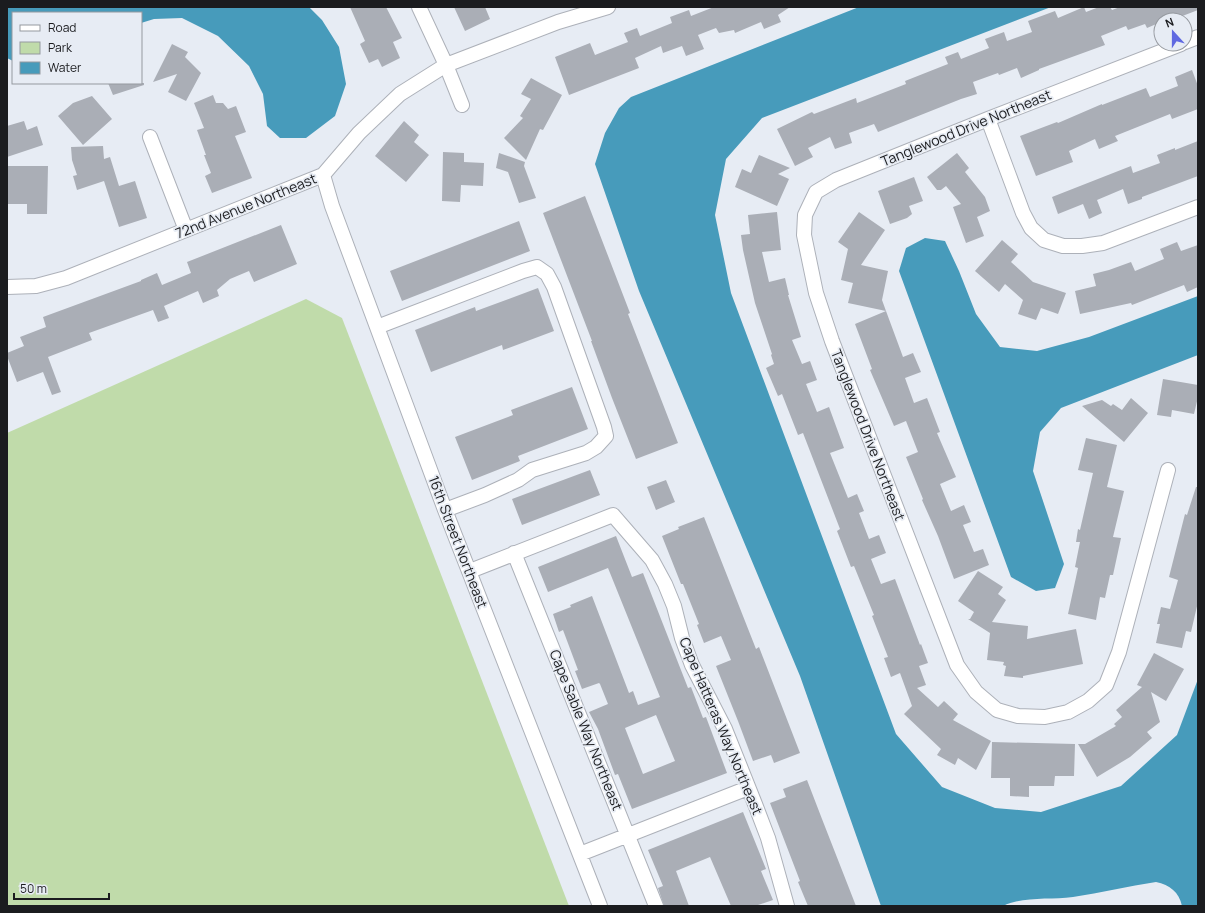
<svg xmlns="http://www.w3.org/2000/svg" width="1205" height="913" viewBox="0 0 1205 913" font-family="Manrope,sans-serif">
<rect width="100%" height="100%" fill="#e7ecf4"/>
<path fill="#c0dbaa" d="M 306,299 L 342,318 L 569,906 L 7,906 L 7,433 Z"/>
<path fill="#479bbb" d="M 7,7 L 309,7 L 322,20 L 339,47 L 346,84 L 335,116 L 306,138 L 280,138 L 267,126 L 263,94 L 249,66 L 218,36 L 182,18 L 154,19 L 141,23 L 141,13 L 13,13 L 13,61 L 7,58 Z
M 859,7 L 1051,7 L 762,118 L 726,159 L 715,215 L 731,293 L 896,734 L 942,787 L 995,808 L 1041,812 L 1121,786 L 1177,735 L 1198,679 L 1198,906 L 1182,906 C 1179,892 1170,885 1156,882 C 1128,886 1101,893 1073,897 C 1050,900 1024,896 1003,906 L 881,906 L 800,676 L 639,291 L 595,164 L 605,133 L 619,108 L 631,97 Z
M 925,238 L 945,241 L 959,271 L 976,314 L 1000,347 L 1037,351 L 1089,337 L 1198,296 L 1198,355 L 1061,408 L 1040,432 L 1033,471 L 1064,564 L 1055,588 L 1036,591 L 1011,577 L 899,271 L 906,248 Z"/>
<path fill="#aaaeb6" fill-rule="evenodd" d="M 350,7 L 386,7 L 402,38 L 393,42 L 400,58 L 382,67 L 378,59 L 369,63 L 360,44 L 365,41 Z
M 454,7 L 485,7 L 490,19 L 465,31 Z
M 714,7 L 790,7 L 778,15 L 781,22 L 764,29 L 761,22 L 735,33 L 734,30 L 719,33 L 716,28 L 698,35 L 704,49 L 686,56 L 682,46 L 663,53 L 661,46 L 635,58 L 639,68 L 569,95 L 555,57 L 590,43 L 595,55 L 628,42 L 624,33 L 637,28 L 640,36 L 672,23 L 670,17 L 689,10 L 691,16 Z
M 1084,7 L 1086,12 L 1099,7 L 1110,7 L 1112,10 L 1120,7 L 1198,7 L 1198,10 L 1172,20 L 1161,20 L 1161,22 L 1147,28 L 1145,24 L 1128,30 L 1126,26 L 1101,36 L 1105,45 L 1039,69 L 1039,70 L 1021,78 L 1017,68 L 999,75 L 998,73 L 973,82 L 977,94 L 961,99 L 878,132 L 874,124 L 849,133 L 852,143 L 835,149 L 830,137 L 808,148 L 813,157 L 795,166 L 777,129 L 812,112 L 814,114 L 856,98 L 857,103 L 906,84 L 905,81 L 948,64 L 945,57 L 958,52 L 961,59 L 989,48 L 985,39 L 1004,32 L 1007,41 L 1032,32 L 1028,21 L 1055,11 L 1058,18 Z
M 172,44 L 188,52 L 185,57 L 201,73 L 186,101 L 168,92 L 177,74 L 153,82 Z
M 1192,70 L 1198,86 L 1198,109 L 1172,119 L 1170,114 L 1115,136 L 1118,141 L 1099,149 L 1095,139 L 1069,151 L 1073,162 L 1036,176 L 1020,136 L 1057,122 L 1058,123 L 1102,104 L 1102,105 L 1146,88 L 1150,97 L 1178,86 L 1175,77 Z
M 531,78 L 562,95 L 543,130 L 540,129 L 526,160 L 504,138 L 523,118 L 520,116 L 531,99 L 521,94 Z
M 108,83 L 144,83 L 144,85 L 113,95 Z
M 213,95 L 216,103 L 223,103 L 228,109 L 236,106 L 246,132 L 235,136 L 252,178 L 212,193 L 205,176 L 211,173 L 204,155 L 206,155 L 197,130 L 204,128 L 194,103 Z
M 92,96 L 112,119 L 83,145 L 58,116 L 73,103 Z
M 24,121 L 27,130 L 37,126 L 43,145 L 7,157 L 7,126 Z
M 404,121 L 419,135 L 414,142 L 429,155 L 406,182 L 375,156 Z
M 1198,141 L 1198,176 L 1142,197 L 1142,199 L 1128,204 L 1123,189 L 1097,200 L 1102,213 L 1089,219 L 1083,204 L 1058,214 L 1052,197 L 1131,166 L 1133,173 L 1160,163 L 1157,155 L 1175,148 L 1175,150 Z
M 103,146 L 104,159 L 110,157 L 119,186 L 135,181 L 147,218 L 119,227 L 104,181 L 77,190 L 73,176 L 77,175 L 72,160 L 71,147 Z
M 443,152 L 464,153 L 464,162 L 484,163 L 483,186 L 461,185 L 460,202 L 442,201 Z
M 499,153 L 525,162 L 524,166 L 536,198 L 519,203 L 508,172 L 496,168 Z
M 957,153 L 969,168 L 965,172 L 985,197 L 990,211 L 977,217 L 984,236 L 966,243 L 953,207 L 961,204 L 946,186 L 941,190 L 937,190 L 927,177 Z
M 759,155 L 790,168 L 778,174 L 789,179 L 777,206 L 735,187 L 742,169 L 751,173 Z
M 7,166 L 48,166 L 47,214 L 27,214 L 27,204 L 7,204 Z
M 914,177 L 923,201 L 909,206 L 912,214 L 907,218 L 890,224 L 878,191 Z
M 585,196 L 630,313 L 628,314 L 678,443 L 636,459 L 612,398 L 591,341 L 592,341 L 543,213 Z
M 777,212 L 781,250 L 762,252 L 769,282 L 785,278 L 789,295 L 788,295 L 801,337 L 792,340 L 802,364 L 810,361 L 817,380 L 806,384 L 817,412 L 829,407 L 844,448 L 830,453 L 848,498 L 857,494 L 864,511 L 859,513 L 869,539 L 879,535 L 886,553 L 871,559 L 881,584 L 895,579 L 920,645 L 921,644 L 928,663 L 919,666 L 926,685 L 917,688 L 938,707 L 944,701 L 958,714 L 953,720 L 991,741 L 976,770 L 958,758 L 955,765 L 937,755 L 941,749 L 904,714 L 912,706 L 900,673 L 891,677 L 884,658 L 888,657 L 872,616 L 874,615 L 854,566 L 851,567 L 837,531 L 840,529 L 803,433 L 798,435 L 782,394 L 778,396 L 766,368 L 774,364 L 771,355 L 772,354 L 755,303 L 743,250 L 741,235 L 750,234 L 748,215 Z
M 859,212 L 885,230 L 861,265 L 888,271 L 882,300 L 886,311 L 848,303 L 853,283 L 841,280 L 848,249 L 838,242 Z
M 519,221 L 530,251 L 402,301 L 390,271 Z
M 281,225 L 297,264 L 254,282 L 249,271 L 230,279 L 217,290 L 219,296 L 203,303 L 198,291 L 164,306 L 169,318 L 158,322 L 153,310 L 89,333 L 92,340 L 48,357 L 61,392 L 52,395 L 43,372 L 17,382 L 7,356 L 7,353 L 24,346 L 20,337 L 46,327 L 43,317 L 141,281 L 141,280 L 157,273 L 162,285 L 191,273 L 187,262 Z
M 1002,240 L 1018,254 L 1011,262 L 1033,282 L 1066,293 L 1058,314 L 1041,308 L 1036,320 L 1018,314 L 1023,300 L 1005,284 L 999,292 L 975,271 Z
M 1177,242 L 1181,251 L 1198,245 L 1198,287 L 1187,292 L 1184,285 L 1132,305 L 1131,303 L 1080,314 L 1075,291 L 1096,286 L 1093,274 L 1109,270 L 1131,262 L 1135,271 L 1164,259 L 1160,249 Z
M 538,288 L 554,331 L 503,350 L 502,345 L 431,372 L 415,330 L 475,307 L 476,311 Z
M 886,311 L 903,357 L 913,353 L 921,372 L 905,378 L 914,403 L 927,398 L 940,432 L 937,433 L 956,477 L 940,484 L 951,511 L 964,505 L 971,522 L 963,525 L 974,552 L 983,549 L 989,565 L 954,579 L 938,536 L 922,500 L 923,499 L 906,457 L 918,452 L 906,421 L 894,426 L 870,370 L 872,369 L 855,324 Z
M 1163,379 L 1198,385 L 1198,397 L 1194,414 L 1172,410 L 1171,417 L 1157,415 Z
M 572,387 L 588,429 L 518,456 L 520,461 L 472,480 L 455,437 L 513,415 L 511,410 Z
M 1131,398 L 1148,413 L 1124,442 L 1082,406 L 1102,400 L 1111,406 L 1113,404 L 1122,410 Z
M 1086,438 L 1117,445 L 1107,487 L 1124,491 L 1113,537 L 1121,538 L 1113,575 L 1110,575 L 1105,598 L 1100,597 L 1096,620 L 1068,614 L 1078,568 L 1075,567 L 1080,542 L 1076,542 L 1078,529 L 1080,530 L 1093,473 L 1078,470 Z
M 590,470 L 600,495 L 522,525 L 512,499 Z
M 666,480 L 675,502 L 656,510 L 647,487 Z
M 1196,487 L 1198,487 L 1198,602 L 1191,632 L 1186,631 L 1182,648 L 1156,643 L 1160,624 L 1157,624 L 1161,607 L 1170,609 L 1178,580 L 1169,577 L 1185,514 L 1187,515 Z
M 704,517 L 756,649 L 759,647 L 800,753 L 774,763 L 771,755 L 753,761 L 738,721 L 716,666 L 731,660 L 721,636 L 704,643 L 697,625 L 699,624 L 683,584 L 681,584 L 662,536 L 679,529 L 678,527 Z
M 616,536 L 632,577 L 643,573 L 688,688 L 691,687 L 703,718 L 706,717 L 727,773 L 632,809 L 618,774 L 615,775 L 598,729 L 589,712 L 608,704 L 600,684 L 599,683 L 582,689 L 575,671 L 578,670 L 563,630 L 559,632 L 553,614 L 571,607 L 570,605 L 592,596 L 629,693 L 633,691 L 638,705 L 660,697 L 608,568 L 548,592 L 538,567 ZM 656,715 L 675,761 L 643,774 L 625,728 Z
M 978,571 L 1003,587 L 998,594 L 1006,600 L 992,622 L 1028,626 L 1027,639 L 1076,629 L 1083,664 L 1023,676 L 1023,678 L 1004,676 L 1006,666 L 1003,665 L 1004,662 L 987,660 L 990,633 L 968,619 L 970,619 L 974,612 L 958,601 Z
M 1154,653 L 1184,669 L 1166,701 L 1151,692 L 1160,722 L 1147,732 L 1152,738 L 1130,757 L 1097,777 L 1078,744 L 1085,744 L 1116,726 L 1114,724 L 1122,717 L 1116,710 L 1142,687 L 1137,685 Z
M 992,742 L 1075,744 L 1074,776 L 1055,776 L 1054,786 L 1029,786 L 1029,797 L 1010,796 L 1010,778 L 991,778 Z
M 807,780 L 822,819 L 856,906 L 808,906 L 798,882 L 800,881 L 770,803 L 786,797 L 783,789 Z
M 743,812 L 766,869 L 761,871 L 773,900 L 755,906 L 731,906 L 710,857 L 676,871 L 689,906 L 664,906 L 658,888 L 663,886 L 648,850 Z"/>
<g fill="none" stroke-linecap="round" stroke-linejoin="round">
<defs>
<path id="minor" d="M 419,7 L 446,65 L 462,105
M 1185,42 L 1198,37
M 988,119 L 1023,213 L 1031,228 L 1044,240 L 1063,246 L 1082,246 L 1103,243 L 1198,207
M 150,137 L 186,230
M 323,175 L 332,206 L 445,510 L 600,906
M 7,287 L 36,286 L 66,278 L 323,175 L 359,133 L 400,94 L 446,65 L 558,22 L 608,7
M 377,327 L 523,271 L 537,267 L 547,274 L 554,287 L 604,427 L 606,436 L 596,447 L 586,453 L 532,470 L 518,480 L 485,495 L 445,510
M 1168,470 L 1119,652 L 1106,685 L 1088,701 L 1068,712 L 1045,717 L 1018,716 L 997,710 L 976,692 L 957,665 L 832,341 L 816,293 L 804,235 L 805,215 L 816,192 L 836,180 L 988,119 L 1181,44
M 514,553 L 656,906
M 470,571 L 613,515 L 652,560 L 665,584 L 674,606 L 682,638 L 692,665 L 725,729 L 755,804 L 768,838 L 787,906
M 580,854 L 748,788"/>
</defs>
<use href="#minor" stroke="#adb1b9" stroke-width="16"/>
<use href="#minor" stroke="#fff" stroke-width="14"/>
</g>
<g text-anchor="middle" stroke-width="3.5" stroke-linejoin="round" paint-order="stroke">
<g font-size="14" fill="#1b1c1f" stroke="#e7ecf4">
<text transform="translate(966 128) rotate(-22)" y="5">Tanglewood Drive Northeast</text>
<text transform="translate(246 206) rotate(-22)" y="5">72nd Avenue Northeast</text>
<text transform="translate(868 435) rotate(69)" y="5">Tanglewood Drive Northeast</text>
<text transform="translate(458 542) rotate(69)" y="5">16th Street Northeast</text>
<text transform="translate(721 726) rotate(67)" y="5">Cape Hatteras Way Northeast</text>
<text transform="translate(586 730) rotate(68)" y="5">Cape Sable Way Northeast</text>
</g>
</g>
<rect width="1205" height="913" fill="none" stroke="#1b1c1f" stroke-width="16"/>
<rect x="12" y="12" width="130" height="72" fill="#e7ecf4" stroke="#95999f"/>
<rect x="20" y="25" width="20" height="6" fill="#ffffff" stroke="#95999f"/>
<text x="48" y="32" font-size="12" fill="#1b1c1f">Road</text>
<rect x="20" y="42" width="20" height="12" fill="#c0dbaa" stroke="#95999f"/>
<text x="48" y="52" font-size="12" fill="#1b1c1f">Park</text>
<rect x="20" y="62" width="20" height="12" fill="#479bbb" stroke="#95999f"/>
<text x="48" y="72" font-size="12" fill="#1b1c1f">Water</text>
<g transform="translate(1173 32) rotate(339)"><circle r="19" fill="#e7ecf4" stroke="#95999f"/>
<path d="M0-3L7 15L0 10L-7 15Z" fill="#6069e1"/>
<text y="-6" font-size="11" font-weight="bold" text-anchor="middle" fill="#1b1c1f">N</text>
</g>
<path d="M14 893v6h95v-6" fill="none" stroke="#1b1c1f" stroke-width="2"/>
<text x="20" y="893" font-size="12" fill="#1b1c1f" stroke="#e7ecf4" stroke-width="3" paint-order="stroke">50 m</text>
</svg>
